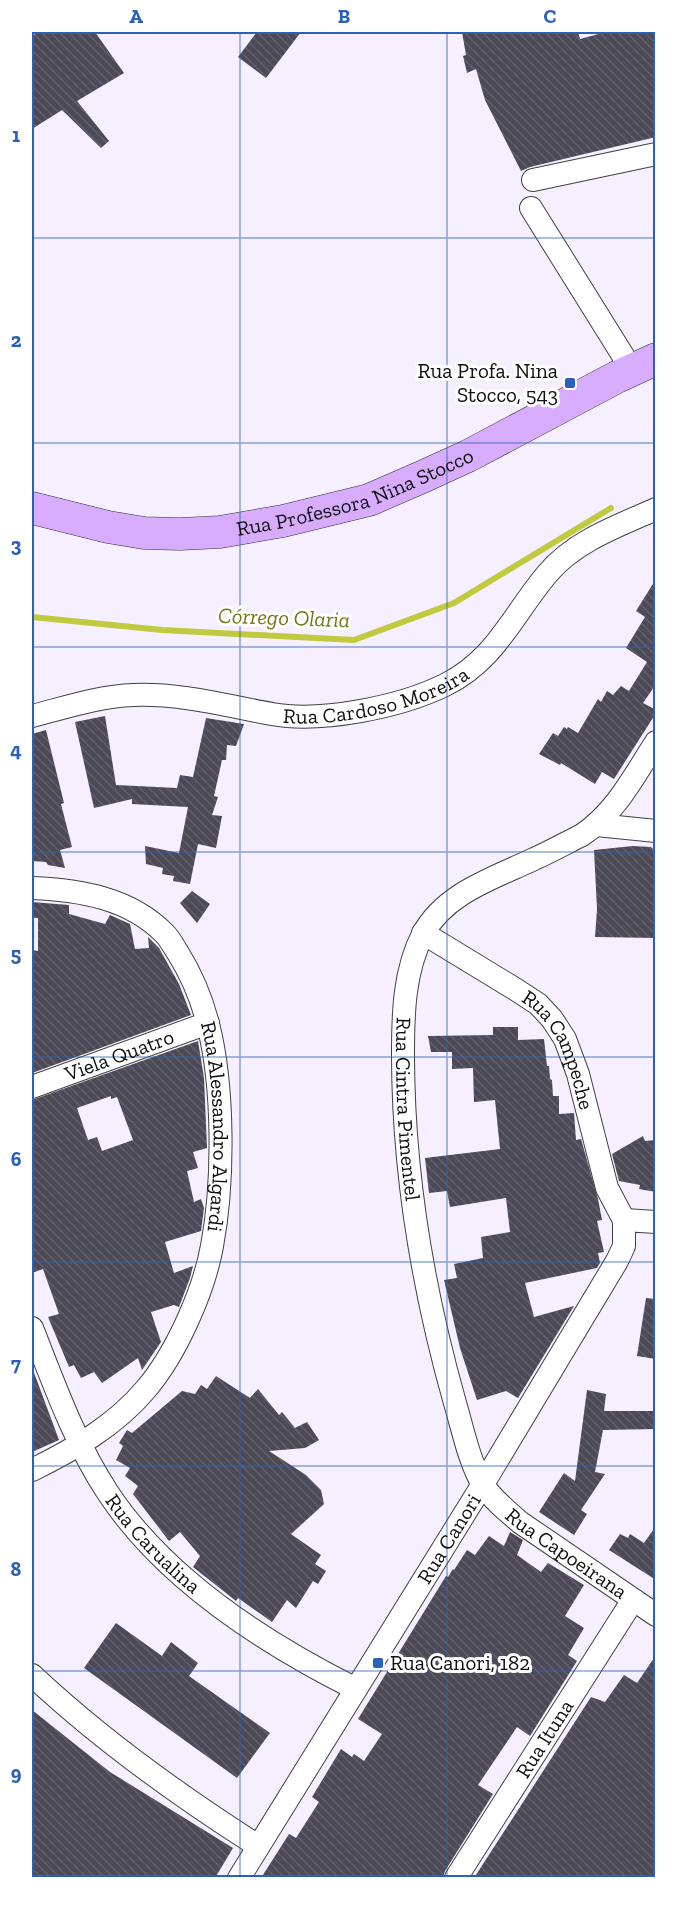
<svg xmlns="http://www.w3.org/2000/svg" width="687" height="1909" viewBox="0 0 687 1909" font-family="'Zilla Slab',serif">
<defs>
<pattern id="building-back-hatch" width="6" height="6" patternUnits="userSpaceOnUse" patternTransform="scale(1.5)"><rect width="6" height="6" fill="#4b4a56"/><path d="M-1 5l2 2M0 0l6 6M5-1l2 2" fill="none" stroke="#616069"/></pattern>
</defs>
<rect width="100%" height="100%" fill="#f6efff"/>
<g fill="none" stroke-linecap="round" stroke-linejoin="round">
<path stroke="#c1c93e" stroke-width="6" d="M 32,617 L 162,630 L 354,640 L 454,603 L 611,508"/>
</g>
<path fill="url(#building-back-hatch)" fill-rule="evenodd" d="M 39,32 L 95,32 L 124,73 L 77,101 L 109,141 L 101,148 L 62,110 L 32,129 L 32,36 Z
M 257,32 L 301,32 L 266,78 L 238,57 Z
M 462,32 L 578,32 L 580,39 L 606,32 L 656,32 L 656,137 L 530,167 L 521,171 L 485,100 L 476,69 L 467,73 L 463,56 L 466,55 Z
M 656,579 L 656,684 L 643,703 L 656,710 L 656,713 L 614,779 L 602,772 L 595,784 L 561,763 L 560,765 L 539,754 L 553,733 L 558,736 L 564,727 L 567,729 L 568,727 L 578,733 L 598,699 L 601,702 L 607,691 L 613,695 L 621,686 L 629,691 L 647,662 L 626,648 L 645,617 L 636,611 Z
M 105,716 L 116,785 L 177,788 L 180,775 L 193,777 L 206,718 L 244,724 L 236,746 L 227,745 L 226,760 L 222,760 L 214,796 L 218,797 L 212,815 L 222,816 L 216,848 L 198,844 L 190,884 L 173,881 L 174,876 L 162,874 L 163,868 L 146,864 L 145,846 L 179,853 L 188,807 L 132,804 L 132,799 L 94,808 L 75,722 Z
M 46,730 L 64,803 L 61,804 L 72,847 L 60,850 L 65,868 L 48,865 L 46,862 L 32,861 L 32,734 Z
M 633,846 L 651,847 L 653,849 L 653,857 L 656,857 L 656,938 L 595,937 L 597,909 L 594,850 Z
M 192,891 L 210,904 L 197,923 L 180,903 Z
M 32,902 L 69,905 L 69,914 L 105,924 L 110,915 L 130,924 L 135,949 L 149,948 L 148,937 L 159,948 L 179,984 L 191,1015 L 32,1073 L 32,950 L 38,951 L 38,918 L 32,918 Z
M 493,1027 L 518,1027 L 518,1040 L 544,1039 L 547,1066 L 549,1066 L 550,1079 L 552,1080 L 553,1096 L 559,1096 L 559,1114 L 574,1113 L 576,1140 L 581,1139 L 598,1199 L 602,1220 L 597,1221 L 604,1252 L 598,1253 L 600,1263 L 597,1268 L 525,1283 L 534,1317 L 574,1306 L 518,1398 L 506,1391 L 477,1400 L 460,1348 L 444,1280 L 457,1278 L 454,1264 L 483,1258 L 481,1237 L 510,1232 L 506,1198 L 450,1207 L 447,1191 L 429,1193 L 425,1158 L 500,1149 L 495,1100 L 474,1102 L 473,1068 L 452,1069 L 452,1052 L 431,1052 L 428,1036 L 493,1035 Z
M 198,1041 L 204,1078 L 207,1148 L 193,1152 L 198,1168 L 187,1171 L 194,1202 L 201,1199 L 204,1208 L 201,1231 L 165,1242 L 174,1273 L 193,1266 L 190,1278 L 179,1307 L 174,1305 L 151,1312 L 161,1342 L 142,1370 L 138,1358 L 102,1383 L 94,1372 L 81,1378 L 74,1365 L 69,1367 L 48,1317 L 59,1314 L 43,1269 L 32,1273 L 32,1100 ZM 111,1096 L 111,1099 L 117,1097 L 133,1140 L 102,1151 L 97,1137 L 88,1140 L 77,1108 Z
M 643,1136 L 645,1141 L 656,1140 L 656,1192 L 639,1189 L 640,1185 L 619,1181 L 612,1154 Z
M 646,1298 L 656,1299 L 656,1359 L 637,1356 Z
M 32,1370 L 33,1370 L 59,1440 L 32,1452 Z
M 216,1376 L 250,1398 L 258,1389 L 279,1415 L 282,1412 L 295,1428 L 307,1422 L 319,1440 L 305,1448 L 269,1451 L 306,1475 L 321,1490 L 324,1504 L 291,1534 L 321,1555 L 315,1564 L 326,1571 L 318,1584 L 313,1581 L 296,1608 L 287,1600 L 272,1622 L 238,1598 L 236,1601 L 193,1567 L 200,1556 L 180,1532 L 169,1541 L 133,1494 L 138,1486 L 125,1476 L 130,1468 L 116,1460 L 123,1446 L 119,1443 L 127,1430 L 132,1433 L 182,1391 L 195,1394 L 201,1385 L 207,1389 Z
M 587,1390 L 606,1394 L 604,1411 L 656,1411 L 656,1429 L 603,1430 L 595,1472 L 605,1474 L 581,1510 L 587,1514 L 574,1535 L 539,1512 L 564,1473 L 575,1481 Z
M 656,1526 L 656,1580 L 609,1550 L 620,1534 L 628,1538 L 630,1534 L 644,1543 Z
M 510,1532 L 523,1540 L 517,1555 L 541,1572 L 548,1563 L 584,1585 L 565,1616 L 584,1628 L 568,1655 L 577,1661 L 530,1736 L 517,1727 L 478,1785 L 493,1794 L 445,1871 L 443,1878 L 261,1878 L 289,1834 L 296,1838 L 319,1802 L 312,1797 L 341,1749 L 352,1757 L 354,1754 L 364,1761 L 382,1734 L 358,1719 L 446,1576 L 448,1577 L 453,1569 L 454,1570 L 467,1550 L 475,1555 L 489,1536 L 504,1546 Z
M 116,1623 L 162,1656 L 171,1642 L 198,1663 L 189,1676 L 270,1733 L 237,1778 L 84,1668 Z
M 656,1655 L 656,1878 L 474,1878 L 591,1697 L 605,1702 L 624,1675 L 637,1683 Z
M 32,1710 L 110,1772 L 233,1848 L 215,1878 L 32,1878 Z"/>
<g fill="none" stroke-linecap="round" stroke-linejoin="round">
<defs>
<g id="street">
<path d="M 533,180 L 656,154"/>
<path d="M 531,208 L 632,370"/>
<path id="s1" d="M 32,716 C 64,708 100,696 133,695 C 180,693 227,706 272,714 C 321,723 400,707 445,685 C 496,660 513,614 548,573 C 575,541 618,526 656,509"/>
<path id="s2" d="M 656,742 C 634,776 616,812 582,835 C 566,843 550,852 534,859 C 494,878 445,893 423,934 C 404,971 403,1013 403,1054 C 403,1171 423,1290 455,1403 C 463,1430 469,1461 483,1485 C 493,1500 508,1512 521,1523 L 656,1615"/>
<path d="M 597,825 L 656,831"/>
<path id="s3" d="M 32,888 C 80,890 130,898 165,934 C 170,939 174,947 178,953 C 191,974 202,1000 208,1024 C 224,1087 224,1182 212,1246 C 204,1291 176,1354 146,1389 C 116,1425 73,1450 32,1470"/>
<path id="s4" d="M 423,933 L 515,989 L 538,1004 L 552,1019 L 565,1039 L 578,1074 L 607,1188 L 624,1220"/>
<path id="s5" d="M 32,1087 L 208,1023"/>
<path id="s6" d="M 32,1328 C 54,1384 75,1443 108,1493 C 165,1579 266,1644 356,1689"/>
<path d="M 32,1675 C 101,1740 178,1795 258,1846"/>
<path id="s7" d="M 239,1878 L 483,1484 L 617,1261 L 624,1246 L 624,1220 L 656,1222"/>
<path id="s8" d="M 456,1878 L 633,1600"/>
</g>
<g id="secondary">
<path id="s9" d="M 32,508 L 108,527 L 144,533 L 180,534 L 220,532 L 283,521 L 369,500 L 422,477 L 468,456 L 617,377 L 656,359"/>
</g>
</defs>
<use href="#street" stroke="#414141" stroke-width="24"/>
<use href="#secondary" stroke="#303030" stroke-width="33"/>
<use href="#street" stroke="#fff" stroke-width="22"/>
<use href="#secondary" stroke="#d8acfd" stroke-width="32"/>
</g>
<path fill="none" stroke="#2961ba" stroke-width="1.5" stroke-opacity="0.55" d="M 240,32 L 240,1878M 447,32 L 447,1878M 32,238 L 656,238M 32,443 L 656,443M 32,647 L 656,647M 32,852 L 656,852M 32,1057 L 656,1057M 32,1262 L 656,1262M 32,1466 L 656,1466M 32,1671 L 656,1671"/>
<g fill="#2961ba" stroke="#fff" stroke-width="2">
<rect x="564" y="377" width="12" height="12" rx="3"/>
<rect x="372" y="1657" width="12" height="12" rx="3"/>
</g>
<g text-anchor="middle" stroke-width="6" stroke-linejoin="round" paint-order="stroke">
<g font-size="21" fill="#0e0e0e" stroke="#fff" text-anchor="end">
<text x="558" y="378">Rua Profa. Nina<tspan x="558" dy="24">Stocco, 543</tspan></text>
<text x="390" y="1670" text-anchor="start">Rua Canori, 182</text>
</g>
<g font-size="21" fill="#0e0e0e" stroke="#fff">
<text dy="7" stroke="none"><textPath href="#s9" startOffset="332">Rua Professora Nina Stocco</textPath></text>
<text dy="7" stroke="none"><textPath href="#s1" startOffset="351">Rua Cardoso Moreira</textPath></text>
<text dy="7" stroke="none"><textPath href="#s4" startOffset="186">Rua Campeche</textPath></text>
<text dy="7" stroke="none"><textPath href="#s5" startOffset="93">Viela Quatro</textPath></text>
<text dy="7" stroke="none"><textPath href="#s2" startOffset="488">Rua Cintra Pimentel</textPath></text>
<text dy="7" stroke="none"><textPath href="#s3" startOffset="348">Rua Alessandro Algardi</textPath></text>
<text dy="7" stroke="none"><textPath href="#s7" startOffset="399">Rua Canori</textPath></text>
<text dy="7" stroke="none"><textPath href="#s6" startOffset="250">Rua Carualina</textPath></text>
<text dy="7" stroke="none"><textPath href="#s2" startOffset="982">Rua Capoeirana</textPath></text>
<text dy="7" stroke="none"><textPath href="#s8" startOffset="165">Rua Ituna</textPath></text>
</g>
<g font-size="22" font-style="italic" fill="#707918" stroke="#fff">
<text transform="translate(284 617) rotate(2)" y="8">Córrego Olaria</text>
</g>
</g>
<rect width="687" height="1909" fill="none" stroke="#ffffff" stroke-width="66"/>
<rect x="33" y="33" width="621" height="1843" fill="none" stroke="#2961ba" stroke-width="2"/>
<g font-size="20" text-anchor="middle" font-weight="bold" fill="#2961ba">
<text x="136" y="23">A</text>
<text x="344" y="23">B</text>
<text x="550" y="23">C</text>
<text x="16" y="142">1</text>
<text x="16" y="347">2</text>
<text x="16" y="552">3</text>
<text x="16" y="757">4</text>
<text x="16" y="961">5</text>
<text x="16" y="1166">6</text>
<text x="16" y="1371">7</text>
<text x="16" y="1576">8</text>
<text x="16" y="1780">9</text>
</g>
</svg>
